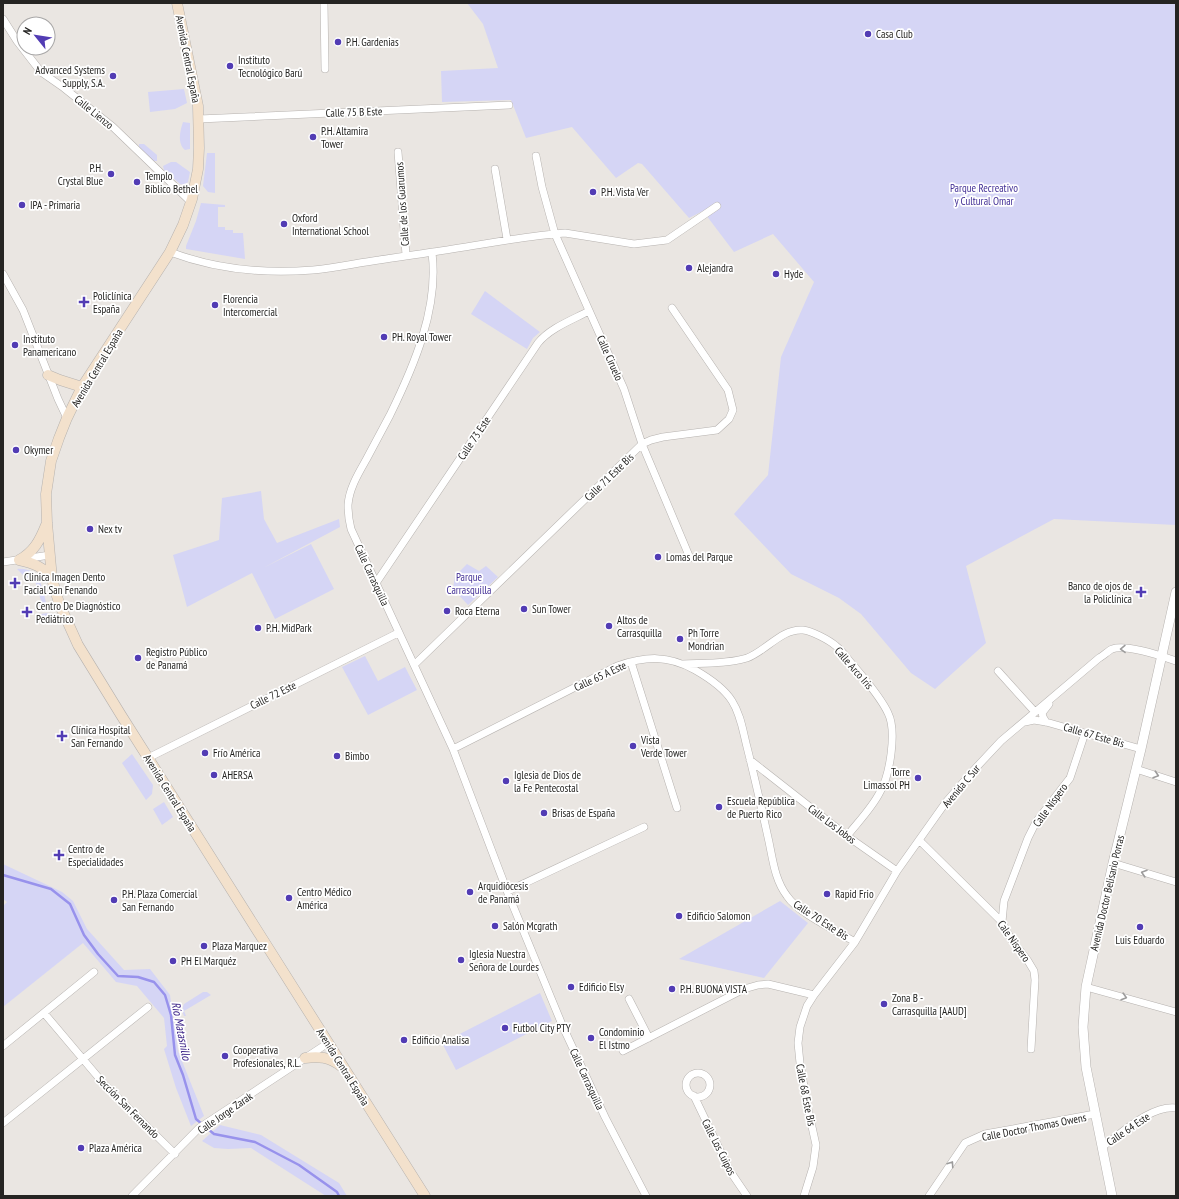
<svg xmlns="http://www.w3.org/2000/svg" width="1179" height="1199" viewBox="0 0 1179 1199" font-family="'PT Sans Narrow',sans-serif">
<rect width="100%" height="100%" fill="#eae6e2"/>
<path fill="#d5d5f5" d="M 467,3 L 1176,3 L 1176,525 L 1054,519 L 966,566 L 986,643 L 935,689 L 911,673 L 861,614 L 839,598 L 791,574 L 734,514 L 768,475 L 781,357 L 814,282 L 773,234 L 734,252 L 703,211 L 689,218 L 642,164 L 638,163 L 616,178 L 572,127 L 526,138 L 511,100 L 442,102 L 441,71 L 498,68 L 483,24 Z
M 184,89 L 187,103 L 175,109 L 150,112 L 148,92 Z
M 183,122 L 190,123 L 190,149 L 185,150 C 177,143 180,131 183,122 Z
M 139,144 L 144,144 L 157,155 L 157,161 L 153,161 L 139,147 Z
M 207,153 L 215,153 L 215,193 L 208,192 L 203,186 Z
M 171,162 L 176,162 L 190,172 L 188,182 L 184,185 L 180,184 L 164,170 L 163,166 Z
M 201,203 L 225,205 L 225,207 L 218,207 L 218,227 L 225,227 L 225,230 L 233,230 L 233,233 L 243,233 L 245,259 L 186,249 L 186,246 L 196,221 Z
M 485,291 L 540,332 L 533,338 L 527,349 L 471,314 Z
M 261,491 L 264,519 L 277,543 L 339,519 L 340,527 L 263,568 L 311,544 L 334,589 L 275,619 L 252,573 L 187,607 L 173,555 L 219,540 L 222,498 Z
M 467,564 L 479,571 L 486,566 L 498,577 L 468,605 L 453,589 L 455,576 Z
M 17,569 C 41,567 42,588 47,606 L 38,609 L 37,606 L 42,604 L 34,577 L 29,578 L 25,577 Z
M 48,613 L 52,614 L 57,621 L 50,625 L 49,623 L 43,623 L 41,614 Z
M 365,656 L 378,681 L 405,667 L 417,690 L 368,715 L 342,667 Z
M 132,754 L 153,785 L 152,794 L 146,800 L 122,763 Z
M 164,802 L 173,817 L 162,825 L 153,809 Z
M 3,864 L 62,892 L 73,901 L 87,929 L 124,970 L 150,969 L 170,995 L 178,1051 L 204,1116 L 191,1126 L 176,1088 L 164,1049 L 167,1046 L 164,1018 L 137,986 L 116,982 L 83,943 L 3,1007 L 3,906 L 7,902 L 3,899 Z
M 780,901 L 808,923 L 764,978 L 679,959 Z
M 203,992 L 207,992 L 211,995 L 184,1011 L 186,1016 L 184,1016 C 182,1012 182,1008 184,1004 Z
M 540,993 L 552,1021 L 456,1070 L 442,1043 Z
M 220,1125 L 261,1135 L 339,1183 L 347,1196 L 326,1196 L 251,1148 L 228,1149 L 214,1148 L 202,1141 Z"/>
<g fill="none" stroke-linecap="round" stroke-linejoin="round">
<path stroke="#9892ec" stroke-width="2.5" d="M 3,875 L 51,889 L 70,904 L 84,935 L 98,954 L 118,976 L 138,977 L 154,982 L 165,995 L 171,1015 L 175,1055 L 183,1075 L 196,1119 L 214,1134 L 255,1142 L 299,1165 L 337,1192 L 339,1196"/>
<defs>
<path id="minor" d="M 324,3 L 325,69
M 3,19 L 17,41 L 41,72 L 64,88 L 113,127 L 191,202
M 199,119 L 509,105
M 398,152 L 406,255
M 536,156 L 542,187 L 555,234 L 624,389 L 642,444 L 690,558
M 495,169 L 507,239
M 170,252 C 215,269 265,274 313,270 C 335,268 357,263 379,260 C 397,257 415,255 433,252 C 477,246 521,236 565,233 L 634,244 L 667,240 L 717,206
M 432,253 C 439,308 414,366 390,415 C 382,430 374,445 366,460 C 358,474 349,489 348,505 C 348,514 349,521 351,529 L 453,749 L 509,896 L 563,1027 L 605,1117 L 646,1196
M 3,274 L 23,310 L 58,399 L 67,418
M 3,562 L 50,555
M 376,583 L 538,343 C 550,328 572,320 589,311
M 631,662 L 677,808
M 683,664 C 704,663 727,664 747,658 C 766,651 782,628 803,630 C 812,631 829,640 836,646 C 843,651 848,660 854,666 C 866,681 880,696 888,713 C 897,731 890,775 880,792 C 872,808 858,822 847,836
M 414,665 L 642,444 L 651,440 L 663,437 L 717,430 L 729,419 L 733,410 L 728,390 L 672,308
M 998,671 L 1035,712
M 1025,722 L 1034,720 L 1046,722 L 1141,749
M 1046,722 L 1043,717 L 1042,713 L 1049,704
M 453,749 L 617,666 C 646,656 668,655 695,670 C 709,678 724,688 732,701 C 741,715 743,732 747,747 C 755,779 762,810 769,842 C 773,861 775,880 787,896 C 798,913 837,931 855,942
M 148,758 L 398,633
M 750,760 L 847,836 L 897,871
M 1136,769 L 1176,782
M 919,840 L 1002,922 L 1011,939 L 1028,961 L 1034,971 L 1035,980 L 1031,1049
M 1113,863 L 1176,882
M 508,891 L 644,827
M 1002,922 L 1004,901 L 1028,838 L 1036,822 L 1070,778 L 1085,733
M 1086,987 L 1176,1012
M 629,999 L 649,1038
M 44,1013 L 104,1084 L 175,1154
M 3,1046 L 94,972
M 623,1051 L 744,989 L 758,985 L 768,984 L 814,995
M686 1085a12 12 0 1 1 24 0a12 12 0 1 1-24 0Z
M 694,1096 L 730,1171 L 747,1196
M 3,1123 L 148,1007
M 1102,1147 C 1122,1133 1151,1105 1176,1108
M 132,1196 L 199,1128 L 328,1043
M 804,1196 L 813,1167 L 816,1145 L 807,1104 L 800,1063 L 798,1043 L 800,1027 L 807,1006 L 814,995 L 855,942 L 897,871 L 946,802 L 972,772 L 1001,741 L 1099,658 C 1103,656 1108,651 1112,649 C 1127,644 1161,656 1176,661
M 929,1196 L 965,1143 L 985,1134 L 1095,1114"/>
<path id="tertiary" d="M 1112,1196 L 1086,1067 L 1083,1027 L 1086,987 L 1113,863 L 1141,749 L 1176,592"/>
<path id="secondary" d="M 177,3 L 198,106 L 199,148 L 198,169 L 192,199 L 183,225 L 170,252 L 82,387 L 67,418 L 59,438 L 51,461 L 46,494 L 47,523 L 52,579 L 59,603 L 78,645 L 121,715 L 425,1196
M 48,375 L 60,380 L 82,387
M 19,560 C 34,552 40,540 46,525
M 19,560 C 33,563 44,567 52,579
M 305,1058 C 319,1056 329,1057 341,1066"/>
</defs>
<use href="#minor" stroke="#b6b2af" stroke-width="8"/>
<use href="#tertiary" stroke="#b6b2af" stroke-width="10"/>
<use href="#secondary" stroke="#b6b2af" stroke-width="11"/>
<use href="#minor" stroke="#fff" stroke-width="7"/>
<use href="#tertiary" stroke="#fff" stroke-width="9"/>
<use href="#secondary" stroke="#f3e1cc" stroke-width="10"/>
</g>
<defs><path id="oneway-chevron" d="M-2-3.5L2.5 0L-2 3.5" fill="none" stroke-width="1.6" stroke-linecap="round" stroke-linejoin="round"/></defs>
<g stroke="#9d9c9c">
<use href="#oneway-chevron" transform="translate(1123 649) rotate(179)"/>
<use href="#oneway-chevron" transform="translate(1156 775) rotate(18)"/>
<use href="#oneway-chevron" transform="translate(1144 873) rotate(-163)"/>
<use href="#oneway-chevron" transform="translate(1124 997) rotate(16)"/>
<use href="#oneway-chevron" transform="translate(951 1164) rotate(-56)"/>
</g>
<g fill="#523cb4" stroke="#fff" stroke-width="1.5">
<circle cx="868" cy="34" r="4"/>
<circle cx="338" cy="42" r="4"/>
<circle cx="230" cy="66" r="4"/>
<circle cx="113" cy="76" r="4"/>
<circle cx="313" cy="137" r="4"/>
<circle cx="111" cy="174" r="4"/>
<circle cx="137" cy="182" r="4"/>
<circle cx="593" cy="192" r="4"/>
<circle cx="22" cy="205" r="4"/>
<circle cx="284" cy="224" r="4"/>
<circle cx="689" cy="268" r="4"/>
<circle cx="776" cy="274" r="4"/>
<path d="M82 296h4v4h4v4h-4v4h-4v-4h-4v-4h4z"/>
<circle cx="215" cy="305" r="4"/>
<circle cx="384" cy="337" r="4"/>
<circle cx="15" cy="345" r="4"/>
<circle cx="16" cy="450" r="4"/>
<circle cx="90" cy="529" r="4"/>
<circle cx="658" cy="557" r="4"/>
<path d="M13 577h4v4h4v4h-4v4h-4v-4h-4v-4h4z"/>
<path d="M1139 586h4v4h4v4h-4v4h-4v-4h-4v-4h4z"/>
<circle cx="524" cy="609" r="4"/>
<circle cx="447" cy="611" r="4"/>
<path d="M25 606h4v4h4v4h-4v4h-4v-4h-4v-4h4z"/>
<circle cx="609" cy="626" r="4"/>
<circle cx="258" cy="628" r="4"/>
<circle cx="680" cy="639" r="4"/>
<circle cx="138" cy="658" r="4"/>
<path d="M60 730h4v4h4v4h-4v4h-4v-4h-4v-4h4z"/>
<circle cx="633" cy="746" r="4"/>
<circle cx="205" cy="753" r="4"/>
<circle cx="337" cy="756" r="4"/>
<circle cx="214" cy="775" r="4"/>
<circle cx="918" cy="778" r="4"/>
<circle cx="506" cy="781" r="4"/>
<circle cx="719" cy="807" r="4"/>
<circle cx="544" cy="813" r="4"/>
<path d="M57 849h4v4h4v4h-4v4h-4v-4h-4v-4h4z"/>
<circle cx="470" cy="892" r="4"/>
<circle cx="827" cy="894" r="4"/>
<circle cx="289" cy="898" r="4"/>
<circle cx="114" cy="900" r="4"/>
<circle cx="679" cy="916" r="4"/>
<circle cx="495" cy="926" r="4"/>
<circle cx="1140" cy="927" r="4"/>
<circle cx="204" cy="946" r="4"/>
<circle cx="461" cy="960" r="4"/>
<circle cx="173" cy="961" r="4"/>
<circle cx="571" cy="987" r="4"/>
<circle cx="672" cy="989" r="4"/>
<circle cx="884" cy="1004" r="4"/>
<circle cx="505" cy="1028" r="4"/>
<circle cx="591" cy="1038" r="4"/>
<circle cx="404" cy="1040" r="4"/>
<circle cx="225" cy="1056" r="4"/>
<circle cx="81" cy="1148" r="4"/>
</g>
<g text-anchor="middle" stroke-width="3.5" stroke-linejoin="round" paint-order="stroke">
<g font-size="11" fill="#252422" stroke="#fff" text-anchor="start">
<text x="876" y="38">Casa Club</text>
<text x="346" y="46">P.H. Gardenias</text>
<text x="238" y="64">Instituto<tspan x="238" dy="13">Tecnológico Barú</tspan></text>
<text x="105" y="74" text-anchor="end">Advanced Systems<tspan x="105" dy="13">Supply, S.A.</tspan></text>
<text x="321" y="135">P.H. Altamira<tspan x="321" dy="13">Tower</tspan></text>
<text x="103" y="172" text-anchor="end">P.H.<tspan x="103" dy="13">Crystal Blue</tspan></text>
<text x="145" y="180">Templo<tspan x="145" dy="13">Bíblico Bethel</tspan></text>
<text x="601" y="196">P.H. Vista Ver</text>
<text x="30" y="209">IPA - Primaria</text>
<text x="292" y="222">Oxford<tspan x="292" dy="13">International School</tspan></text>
<text x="697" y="272">Alejandra</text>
<text x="784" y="278">Hyde</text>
<text x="93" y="300">Policlínica<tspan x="93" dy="13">España</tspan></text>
<text x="223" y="303">Florencia<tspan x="223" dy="13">Intercomercial</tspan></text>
<text x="392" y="341">PH. Royal Tower</text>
<text x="23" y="343">Instituto<tspan x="23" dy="13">Panamericano</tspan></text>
<text x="24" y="454">Okymer</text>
<text x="98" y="533">Nex tv</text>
<text x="666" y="561">Lomas del Parque</text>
<text x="24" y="581">Clinica Imagen Dento<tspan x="24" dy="13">Facial San Fenando</tspan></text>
<text x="1132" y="590" text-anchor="end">Banco de ojos de<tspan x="1132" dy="13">la Policlínica</tspan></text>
<text x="36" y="610">Centro De Diagnóstico<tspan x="36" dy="13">Pediátrico</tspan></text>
<text x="532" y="613">Sun Tower</text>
<text x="455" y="615">Roca Eterna</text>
<text x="617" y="624">Altos de<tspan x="617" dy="13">Carrasquilla</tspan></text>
<text x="266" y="632">P.H. MidPark</text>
<text x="688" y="637">Ph Torre<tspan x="688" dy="13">Mondrian</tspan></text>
<text x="146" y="656">Registro Público<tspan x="146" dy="13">de Panamá</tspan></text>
<text x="71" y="734">Clínica Hospital<tspan x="71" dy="13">San Fernando</tspan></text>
<text x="641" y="744">Vista<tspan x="641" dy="13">Verde Tower</tspan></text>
<text x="213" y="757">Frío América</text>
<text x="345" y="760">Bimbo</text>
<text x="910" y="776" text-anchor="end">Torre<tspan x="910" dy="13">Limassol PH</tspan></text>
<text x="222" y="779">AHERSA</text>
<text x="514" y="779">Iglesia de Dios de<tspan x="514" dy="13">la Fe Pentecostal</tspan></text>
<text x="727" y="805">Escuela República<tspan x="727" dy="13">de Puerto Rico</tspan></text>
<text x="552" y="817">Brisas de España</text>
<text x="68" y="853">Centro de<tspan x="68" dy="13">Especialidades</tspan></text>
<text x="478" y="890">Arquidiócesis<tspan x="478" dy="13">de Panamá</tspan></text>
<text x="297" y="896">Centro Médico<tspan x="297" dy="13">América</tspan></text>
<text x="122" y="898">P.H. Plaza Comercial<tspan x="122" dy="13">San Fernando</tspan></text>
<text x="835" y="898">Rapid Frio</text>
<text x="687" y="920">Edificio Salomon</text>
<text x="503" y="930">Salón Mcgrath</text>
<text x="1140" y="944" text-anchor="middle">Luis Eduardo</text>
<text x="212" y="950">Plaza Marquez</text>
<text x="469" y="958">Iglesia Nuestra<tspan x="469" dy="13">Señora de Lourdes</tspan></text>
<text x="181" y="965">PH El Marquéz</text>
<text x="579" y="991">Edificio Elsy</text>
<text x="680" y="993">P.H. BUONA VISTA</text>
<text x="892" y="1002">Zona B -<tspan x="892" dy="13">Carrasquilla [AAUD]</tspan></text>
<text x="513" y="1032">Futbol City PTY</text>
<text x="599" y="1036">Condominio<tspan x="599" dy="13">El Istmo</tspan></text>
<text x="412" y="1044">Edificio Analisa</text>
<text x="233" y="1054">Cooperativa<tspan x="233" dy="13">Profesionales, R.L.</tspan></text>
<text x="89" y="1152">Plaza América</text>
</g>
<g font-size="11" fill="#252422" stroke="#fff">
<text transform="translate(188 59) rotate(79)" y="4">Avenida Central España</text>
<text transform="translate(94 112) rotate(39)" y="4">Calle Lienzo</text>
<text transform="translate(354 112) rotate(-2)" y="4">Calle 75 B Este</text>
<text transform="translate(402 204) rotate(-94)" y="4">Calle de los Guarumos</text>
<text transform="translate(610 358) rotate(66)" y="4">Calle Ciruelo</text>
<text transform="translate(97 368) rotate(-59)" y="4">Avenida Central España</text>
<text transform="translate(474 438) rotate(-56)" y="4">Calle 73 Este</text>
<text transform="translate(609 477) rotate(-44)" y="4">Calle 71 Este Bis</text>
<text transform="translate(372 575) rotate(65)" y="4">Calle Carrasquilla</text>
<text transform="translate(854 668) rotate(49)" y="4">Calle Arco Iris</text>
<text transform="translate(600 676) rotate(-25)" y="4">Calle 65 A Este</text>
<text transform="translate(273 695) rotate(-26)" y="4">Calle 72 Este</text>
<text transform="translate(1094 735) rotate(16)" y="4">Calle 67 Este Bis</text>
<text transform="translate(961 786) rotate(-50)" y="4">Avenida C Sur</text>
<text transform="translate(170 793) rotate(58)" y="4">Avenida Central España</text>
<text transform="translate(1050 805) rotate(-54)" y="4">Calle Níspero</text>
<text transform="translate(832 824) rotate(37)" y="4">Calle Los Jobos</text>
<text transform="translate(1107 893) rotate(-77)" y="4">Avenida Doctor Belisario Porras</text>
<text transform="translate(821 920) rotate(33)" y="4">Calle 70 Este Bis</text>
<text transform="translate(1014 941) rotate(55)" y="4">Cale Nispero</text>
<text transform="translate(343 1067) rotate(58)" y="4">Avenida Central España</text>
<text transform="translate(587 1079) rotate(65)" y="4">Calle Carrasquilla</text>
<text transform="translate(806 1095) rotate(79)" y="4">Calle 68 Este Bis</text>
<text transform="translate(128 1107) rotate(45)" y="4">Sección San Fernando</text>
<text transform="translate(225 1113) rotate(-35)" y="4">Calle Jorge Zarak</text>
<text transform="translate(1034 1127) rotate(-11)" y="4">Calle Doctor Thomas Owens</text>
<text transform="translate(1128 1129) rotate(-34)" y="4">Calle 64 Este</text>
<text transform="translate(719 1147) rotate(63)" y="4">Calle Los Cuipos</text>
</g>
<g font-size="11" fill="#433096" stroke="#fff">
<text x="984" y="192">Parque Recreativo<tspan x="984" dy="13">y Cultural Omar</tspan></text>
<text x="469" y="581">Parque<tspan x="469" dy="13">Carrasquilla</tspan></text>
</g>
<g font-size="12" font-style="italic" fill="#341a82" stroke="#fff">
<text transform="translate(181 1031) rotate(79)" y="4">Río Matasnillo</text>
</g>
</g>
<rect width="1179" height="1199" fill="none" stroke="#252422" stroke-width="8"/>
<g transform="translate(36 36) rotate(300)"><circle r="19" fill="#ffffff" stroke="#a8a7a7"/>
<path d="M0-3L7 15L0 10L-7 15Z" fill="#523cb4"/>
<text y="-6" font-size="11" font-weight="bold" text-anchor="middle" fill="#252422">N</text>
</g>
</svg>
